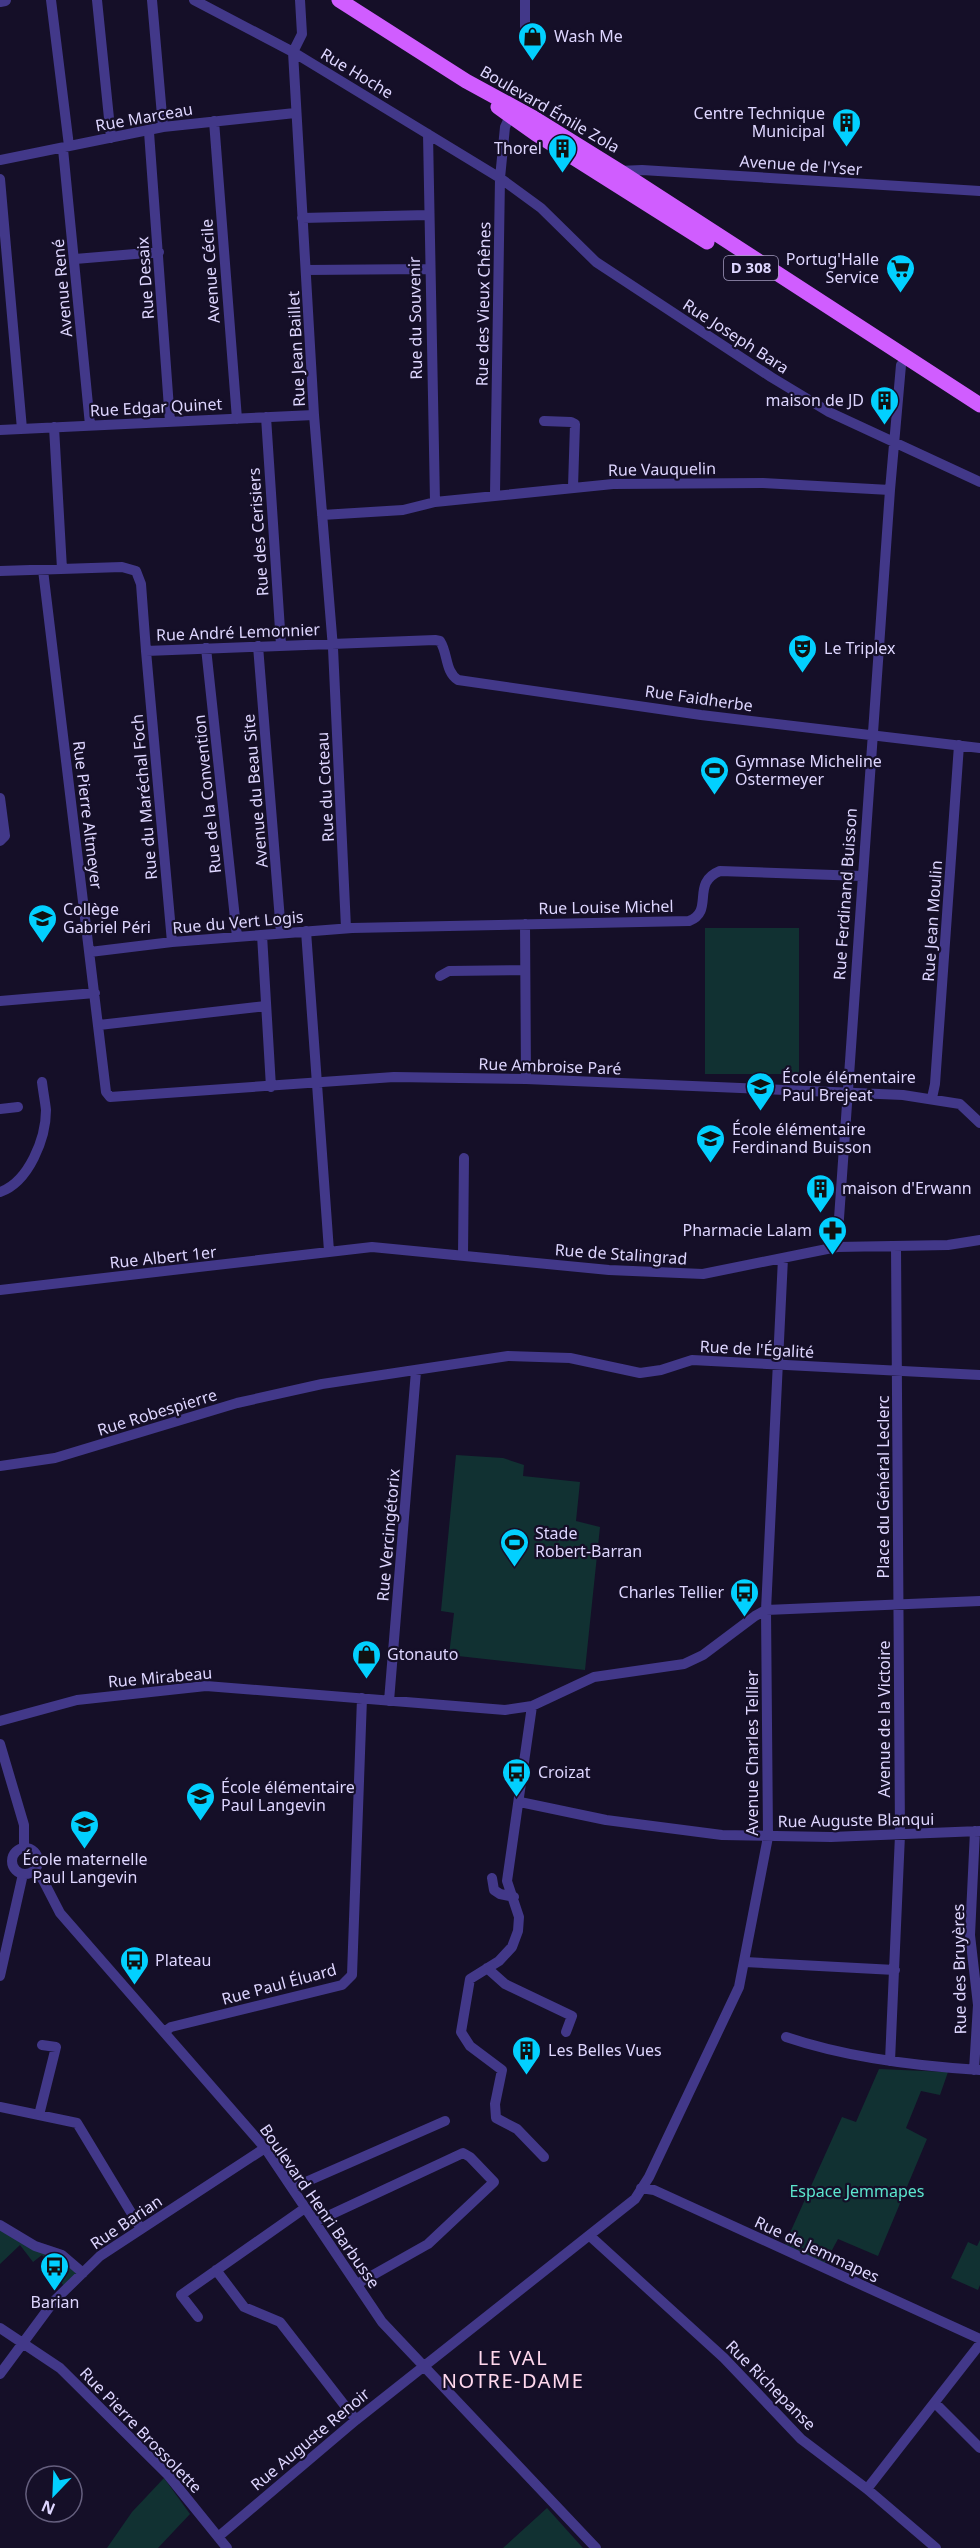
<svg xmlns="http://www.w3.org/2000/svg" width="980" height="2548" viewBox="0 0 980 2548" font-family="'Noto Sans',sans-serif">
<rect width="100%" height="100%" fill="#150f28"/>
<path fill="#113132" d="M 705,928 L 799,928 L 799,1074 L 705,1074 Z
M 456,1455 L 503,1458 L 524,1465 L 523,1476 L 580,1482 L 576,1521 L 600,1527 L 585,1670 L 449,1655 L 454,1613 L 441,1611 Z
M 879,2069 L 948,2072 L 940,2095 L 921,2091 L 906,2128 L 927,2139 L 878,2256 L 838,2239 L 825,2263 L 785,2244 L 842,2117 L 856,2122 Z
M 0,2225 L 83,2273 L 66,2289 L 42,2255 L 33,2262 L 20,2245 L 0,2264 Z
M 980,2240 L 980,2285 L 978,2290 L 951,2278 L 968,2242 L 977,2246 Z
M 164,2478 L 190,2514 L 158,2548 L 107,2548 L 132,2512 Z
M 547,2508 L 583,2548 L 503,2548 Z"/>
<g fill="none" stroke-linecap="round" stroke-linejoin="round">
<path stroke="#423889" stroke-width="10" d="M 51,0 L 69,146
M 97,0 L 111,138
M 152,0 L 163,127
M 194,0 L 293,52 L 500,178 L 541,208 L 596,262 L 771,377 L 829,412 L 980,482
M 525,0 L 525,27
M 293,52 L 314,415 L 333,648 L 346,928
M 293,52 L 302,34 L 300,0
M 214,121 L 237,419
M 149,132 L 170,422
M 428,134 L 435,502
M 63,149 L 90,425
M 0,160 L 163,127 L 295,113
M 618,171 L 642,170 L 980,191
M 0,179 L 22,429
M 302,218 L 428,215
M 75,259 L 159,252
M 306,270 L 429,269
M 266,417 L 281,645
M 544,421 L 571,422 L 575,424 L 573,487
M 54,427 L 62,569
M 0,430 L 314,415
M 495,494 L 500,178 L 505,127 L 510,116
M 322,515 L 403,510 L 435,502 L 613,484 L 763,483 L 890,490
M 43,570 L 106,1092 L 110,1097 L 394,1077 L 526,1079 L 903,1095 L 960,1104 L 980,1123
M 0,571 L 122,567 L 136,571 L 141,584 L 146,651 L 435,640 L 440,641 C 448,653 445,672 458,680 L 701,715 L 980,748
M 258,646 L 281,933
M 206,648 L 237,937
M 146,651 L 172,942
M 0,798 L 5,836 L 0,841
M 525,924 L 526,1079
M 306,931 L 329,1251
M 262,935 L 271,1087
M 90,952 L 172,942 L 352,928 L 689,921 C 715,911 690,883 720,871 L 862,876
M 440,976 L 449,971 L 525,970
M 0,1001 L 95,993
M 99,1025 L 266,1006
M 932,1098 L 935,1084 L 959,745
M 0,1109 L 18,1107
M 0,1192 C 29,1182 46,1138 46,1110 C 45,1101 43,1091 42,1082
M 837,1247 L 890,490 L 901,365
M 463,1255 L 464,1158
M 0,1290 L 372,1247 L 609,1270 L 703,1274 L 837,1247 L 948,1245 L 980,1240
M 0,1466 L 55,1458 L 237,1403 L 322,1384 L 508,1356 L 570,1358 L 640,1373 L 661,1370 L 692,1360 L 980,1375
M 389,1701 L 416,1371
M 532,1706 L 507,1881 L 519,1917 L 518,1931 L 512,1947 L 499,1961 L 470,1979 L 461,2032 L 470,2046 L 502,2070 L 495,2104 L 496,2118 L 517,2129 L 544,2157
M 0,1721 L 77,1700 L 206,1686 L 505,1710 L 532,1706 L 594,1677 L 684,1664 L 703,1655 L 755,1616 L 766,1610 L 980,1601
M 0,1744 L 24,1825 L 24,1848
M 520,1802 L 606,1820 L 722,1835 L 831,1837 L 980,1831
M12 1861a13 13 0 1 1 26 0a13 13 0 1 1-26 0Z
M 34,1870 L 43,1880 L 60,1913 L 265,2148 L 382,2322 L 596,2548
M 492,1878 L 494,1890 L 500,1894 L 514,1897
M 745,1962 L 895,1970
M 487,1968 L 505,1984 L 572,2016 L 566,2032
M 0,1976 L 23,1874
M 164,2032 L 171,2027 L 342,1985 L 352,1975 L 362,1698
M 786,2037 C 848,2058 915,2066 980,2070
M 890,2061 L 900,1835 L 896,1246
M 974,2070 L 978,2005 L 970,1935 L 975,1831
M 0,2107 L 77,2123 L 141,2229
M 39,2115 L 56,2047 L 42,2045
M 292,2188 L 445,2121
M 641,2188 L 654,2190 L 980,2339
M 315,2222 L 463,2153 L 470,2157 L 494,2182 L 428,2244 L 357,2284
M 0,2225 L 35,2246 L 62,2255 L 83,2273
M 590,2236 L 724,2358 L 801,2439 L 867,2489 L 936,2548
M 216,2270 L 244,2307 L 280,2322 L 356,2420
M 198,2317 L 181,2295 L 305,2208
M 0,2328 L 60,2368 L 168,2475 L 227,2548
M 0,2374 L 54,2301 L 100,2256 L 265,2148
M 935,2403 L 980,2448
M 867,2489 L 980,2344
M 218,2537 L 356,2420 L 635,2199 L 649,2177 L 739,1987 L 768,1837 L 766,1610 L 783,1258"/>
<path stroke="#423889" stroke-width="12" d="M 0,1 L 5,0"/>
<path stroke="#d05dff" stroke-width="15" d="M 339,0 L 466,81 L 534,118 L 621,172 L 980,405
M 498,107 L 536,134 L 707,242"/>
</g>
<defs>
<symbol id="shop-pin" viewBox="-11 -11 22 30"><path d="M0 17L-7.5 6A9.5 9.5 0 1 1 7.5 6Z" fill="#02d0ff" stroke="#150f28"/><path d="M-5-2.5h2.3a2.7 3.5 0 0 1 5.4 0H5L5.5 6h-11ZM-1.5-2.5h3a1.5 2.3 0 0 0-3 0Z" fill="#111"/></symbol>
<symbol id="building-pin" viewBox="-11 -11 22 30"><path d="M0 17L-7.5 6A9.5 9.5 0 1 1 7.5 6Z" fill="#02d0ff" stroke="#150f28"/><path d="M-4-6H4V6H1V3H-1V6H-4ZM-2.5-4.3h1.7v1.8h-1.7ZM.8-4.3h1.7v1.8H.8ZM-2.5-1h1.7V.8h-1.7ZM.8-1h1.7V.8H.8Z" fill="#111"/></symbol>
<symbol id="supermarket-pin" viewBox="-11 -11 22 30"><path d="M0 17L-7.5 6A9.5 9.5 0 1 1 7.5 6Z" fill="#02d0ff" stroke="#150f28"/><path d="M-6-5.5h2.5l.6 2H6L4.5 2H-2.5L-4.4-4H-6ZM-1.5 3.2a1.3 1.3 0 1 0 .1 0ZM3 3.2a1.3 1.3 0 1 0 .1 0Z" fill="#111"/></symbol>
<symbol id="theatre-pin" viewBox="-11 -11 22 30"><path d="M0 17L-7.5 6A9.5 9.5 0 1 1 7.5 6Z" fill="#02d0ff" stroke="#150f28"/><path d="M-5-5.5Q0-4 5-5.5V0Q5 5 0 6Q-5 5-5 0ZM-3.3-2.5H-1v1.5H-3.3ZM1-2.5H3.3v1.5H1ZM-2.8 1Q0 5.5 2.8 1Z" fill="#111"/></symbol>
<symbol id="stadium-pin" viewBox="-11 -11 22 30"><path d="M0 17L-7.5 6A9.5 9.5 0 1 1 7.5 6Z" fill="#02d0ff" stroke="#150f28"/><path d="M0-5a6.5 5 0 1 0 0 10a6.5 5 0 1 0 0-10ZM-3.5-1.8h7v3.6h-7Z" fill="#111"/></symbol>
<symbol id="school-pin" viewBox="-11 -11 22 30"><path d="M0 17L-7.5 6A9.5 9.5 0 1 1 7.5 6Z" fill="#02d0ff" stroke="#150f28"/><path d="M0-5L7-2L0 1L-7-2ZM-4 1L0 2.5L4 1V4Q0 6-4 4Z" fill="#111"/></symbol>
<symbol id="pharmacy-pin" viewBox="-11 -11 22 30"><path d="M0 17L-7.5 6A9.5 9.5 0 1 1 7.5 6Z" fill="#02d0ff" stroke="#150f28"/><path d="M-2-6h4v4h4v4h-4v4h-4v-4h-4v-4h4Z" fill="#111"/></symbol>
<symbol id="bus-pin" viewBox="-11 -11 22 30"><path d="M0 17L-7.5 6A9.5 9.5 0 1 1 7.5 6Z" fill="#02d0ff" stroke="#150f28"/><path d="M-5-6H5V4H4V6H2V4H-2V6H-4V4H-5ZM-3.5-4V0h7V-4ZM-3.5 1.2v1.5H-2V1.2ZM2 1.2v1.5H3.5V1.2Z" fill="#111"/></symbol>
</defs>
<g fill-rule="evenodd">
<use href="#shop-pin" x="516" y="20" width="33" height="45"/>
<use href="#building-pin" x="830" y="106" width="33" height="45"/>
<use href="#building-pin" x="546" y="132" width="33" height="45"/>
<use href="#supermarket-pin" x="884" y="252" width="33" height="45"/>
<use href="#building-pin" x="868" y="384" width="33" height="45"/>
<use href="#theatre-pin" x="786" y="632" width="33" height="45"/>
<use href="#stadium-pin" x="698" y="754" width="33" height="45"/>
<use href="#school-pin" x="26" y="902" width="33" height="45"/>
<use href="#school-pin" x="744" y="1070" width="33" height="45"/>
<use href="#school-pin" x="694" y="1122" width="33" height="45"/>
<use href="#building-pin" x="804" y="1172" width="33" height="45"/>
<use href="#pharmacy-pin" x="816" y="1214" width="33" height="45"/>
<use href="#stadium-pin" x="498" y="1526" width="33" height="45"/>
<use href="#bus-pin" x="728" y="1576" width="33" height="45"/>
<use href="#shop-pin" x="350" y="1638" width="33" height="45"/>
<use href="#bus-pin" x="500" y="1756" width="33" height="45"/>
<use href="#school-pin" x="184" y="1780" width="33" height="45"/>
<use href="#school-pin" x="68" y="1808" width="33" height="45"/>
<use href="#bus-pin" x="118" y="1944" width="33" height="45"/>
<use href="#building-pin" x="510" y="2034" width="33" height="45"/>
<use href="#bus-pin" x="38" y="2250" width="33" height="45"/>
</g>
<g text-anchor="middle" stroke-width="4.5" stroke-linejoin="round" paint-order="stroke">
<rect fill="#150f28" stroke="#a29abe" stroke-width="1.5" x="724" y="256" width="54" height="24" rx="4.5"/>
<g font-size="15" font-weight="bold" fill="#ded6ff">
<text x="751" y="273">D 308</text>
</g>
<g font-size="16" fill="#ded6ff" stroke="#150f28" text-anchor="start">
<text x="554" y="42">Wash Me</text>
<text x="825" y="119" text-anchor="end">Centre Technique<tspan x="825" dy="18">Municipal</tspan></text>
<text x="542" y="154" text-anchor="end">Thorel</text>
<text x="879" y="265" text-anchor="end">Portug'Halle<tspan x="879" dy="18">Service</tspan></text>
<text x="864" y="406" text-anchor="end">maison de JD</text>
<text x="824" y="654">Le Triplex</text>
<text x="735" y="767">Gymnase Micheline<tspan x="735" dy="18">Ostermeyer</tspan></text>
<text x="63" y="915">Collège<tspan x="63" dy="18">Gabriel Péri</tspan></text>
<text x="782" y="1083">École élémentaire<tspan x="782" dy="18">Paul Brejeat</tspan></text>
<text x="732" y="1135">École élémentaire<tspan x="732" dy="18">Ferdinand Buisson</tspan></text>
<text x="842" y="1194">maison d'Erwann</text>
<text x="812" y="1236" text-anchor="end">Pharmacie Lalam</text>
<text x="535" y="1539">Stade<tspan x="535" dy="18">Robert-Barran</tspan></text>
<text x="724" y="1598" text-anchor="end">Charles Tellier</text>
<text x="387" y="1660">Gtonauto</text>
<text x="538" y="1778">Croizat</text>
<text x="221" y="1793">École élémentaire<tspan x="221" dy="18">Paul Langevin</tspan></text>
<text x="85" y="1865" text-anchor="middle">École maternelle<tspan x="85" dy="18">Paul Langevin</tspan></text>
<text x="155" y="1966">Plateau</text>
<text x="548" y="2056">Les Belles Vues</text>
<text x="55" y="2308" text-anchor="middle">Barian</text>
</g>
<g font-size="16" fill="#ded6ff" stroke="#150f28">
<text transform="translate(357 73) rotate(31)" y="6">Rue Hoche</text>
<text transform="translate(550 109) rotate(30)" y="6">Boulevard Émile Zola</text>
<text transform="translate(144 117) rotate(-10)" y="6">Rue Marceau</text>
<text transform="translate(801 165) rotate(4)" y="6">Avenue de l'Yser</text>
<text transform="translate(210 271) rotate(-94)" y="6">Avenue Cécile</text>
<text transform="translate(145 278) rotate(-94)" y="6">Rue Desaix</text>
<text transform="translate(62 288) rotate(-95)" y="6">Avenue René</text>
<text transform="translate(483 304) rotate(-89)" y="6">Rue des Vieux Chênes</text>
<text transform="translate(415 318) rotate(-91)" y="6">Rue du Souvenir</text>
<text transform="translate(736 336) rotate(33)" y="6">Rue Joseph Bara</text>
<text transform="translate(296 349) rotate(-93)" y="6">Rue Jean Baillet</text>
<text transform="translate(156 407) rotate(-3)" y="6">Rue Edgar Quinet</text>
<text transform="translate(662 469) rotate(-1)" y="6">Rue Vauquelin</text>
<text transform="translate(258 532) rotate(-94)" y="6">Rue des Cerisiers</text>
<text transform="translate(238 632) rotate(-2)" y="6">Rue André Lemonnier</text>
<text transform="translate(699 698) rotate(8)" y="6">Rue Faidherbe</text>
<text transform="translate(325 787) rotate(-93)" y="6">Rue du Coteau</text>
<text transform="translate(255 791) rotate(-95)" y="6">Avenue du Beau Site</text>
<text transform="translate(207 794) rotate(-96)" y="6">Rue de la Convention</text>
<text transform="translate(144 797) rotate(-95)" y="6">Rue du Maréchal Foch</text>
<text transform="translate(88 815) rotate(83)" y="6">Rue Pierre Altmeyer</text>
<text transform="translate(845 894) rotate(-86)" y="6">Rue Ferdinand Buisson</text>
<text transform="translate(606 907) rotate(-1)" y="6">Rue Louise Michel</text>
<text transform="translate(932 921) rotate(-86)" y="6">Rue Jean Moulin</text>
<text transform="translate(238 922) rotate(-5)" y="6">Rue du Vert Logis</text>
<text transform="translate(550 1066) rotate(2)" y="6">Rue Ambroise Paré</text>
<text transform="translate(621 1254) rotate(4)" y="6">Rue de Stalingrad</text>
<text transform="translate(163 1257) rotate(-6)" y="6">Rue Albert 1er</text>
<text transform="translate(757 1349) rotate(3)" y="6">Rue de l'Égalité</text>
<text transform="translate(157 1412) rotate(-17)" y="6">Rue Robespierre</text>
<text transform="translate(883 1487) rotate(-90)" y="6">Place du Général Leclerc</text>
<text transform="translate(388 1535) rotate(-85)" y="6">Rue Vercingétorix</text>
<text transform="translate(160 1677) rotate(-5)" y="6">Rue Mirabeau</text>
<text transform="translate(884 1719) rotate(-90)" y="6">Avenue de la Victoire</text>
<text transform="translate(752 1753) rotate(-90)" y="6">Avenue Charles Tellier</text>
<text transform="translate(856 1820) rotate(-1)" y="6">Rue Auguste Blanqui</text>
<text transform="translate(959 1969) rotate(-91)" y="6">Rue des Bruyères</text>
<text transform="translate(279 1984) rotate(-15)" y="6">Rue Paul Éluard</text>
<text transform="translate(320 2206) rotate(55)" y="6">Boulevard Henri Barbusse</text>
<text transform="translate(126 2222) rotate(-34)" y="6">Rue Barian</text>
<text transform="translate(817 2249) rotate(25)" y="6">Rue de Jemmapes</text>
<text transform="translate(771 2385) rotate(45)" y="6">Rue Richepanse</text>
<text transform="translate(141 2430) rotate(46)" y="6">Rue Pierre Brossolette</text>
<text transform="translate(310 2439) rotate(-40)" y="6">Rue Auguste Renoir</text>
</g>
<g font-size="16" fill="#5ce5ce" stroke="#150f28">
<text x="857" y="2197">Espace Jemmapes</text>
</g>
<g font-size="20" letter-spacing="1.5" fill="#ffd8ed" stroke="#150f28">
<text x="513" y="2365">LE VAL<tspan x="513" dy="23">NOTRE-DAME</tspan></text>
</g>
</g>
<g transform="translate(54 2494) rotate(203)"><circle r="28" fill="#150f28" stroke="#655f7e" stroke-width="1.5"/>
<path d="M0-4.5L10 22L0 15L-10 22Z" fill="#02d0ff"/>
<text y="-9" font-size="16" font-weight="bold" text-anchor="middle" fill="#ded6ff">N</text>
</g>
</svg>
